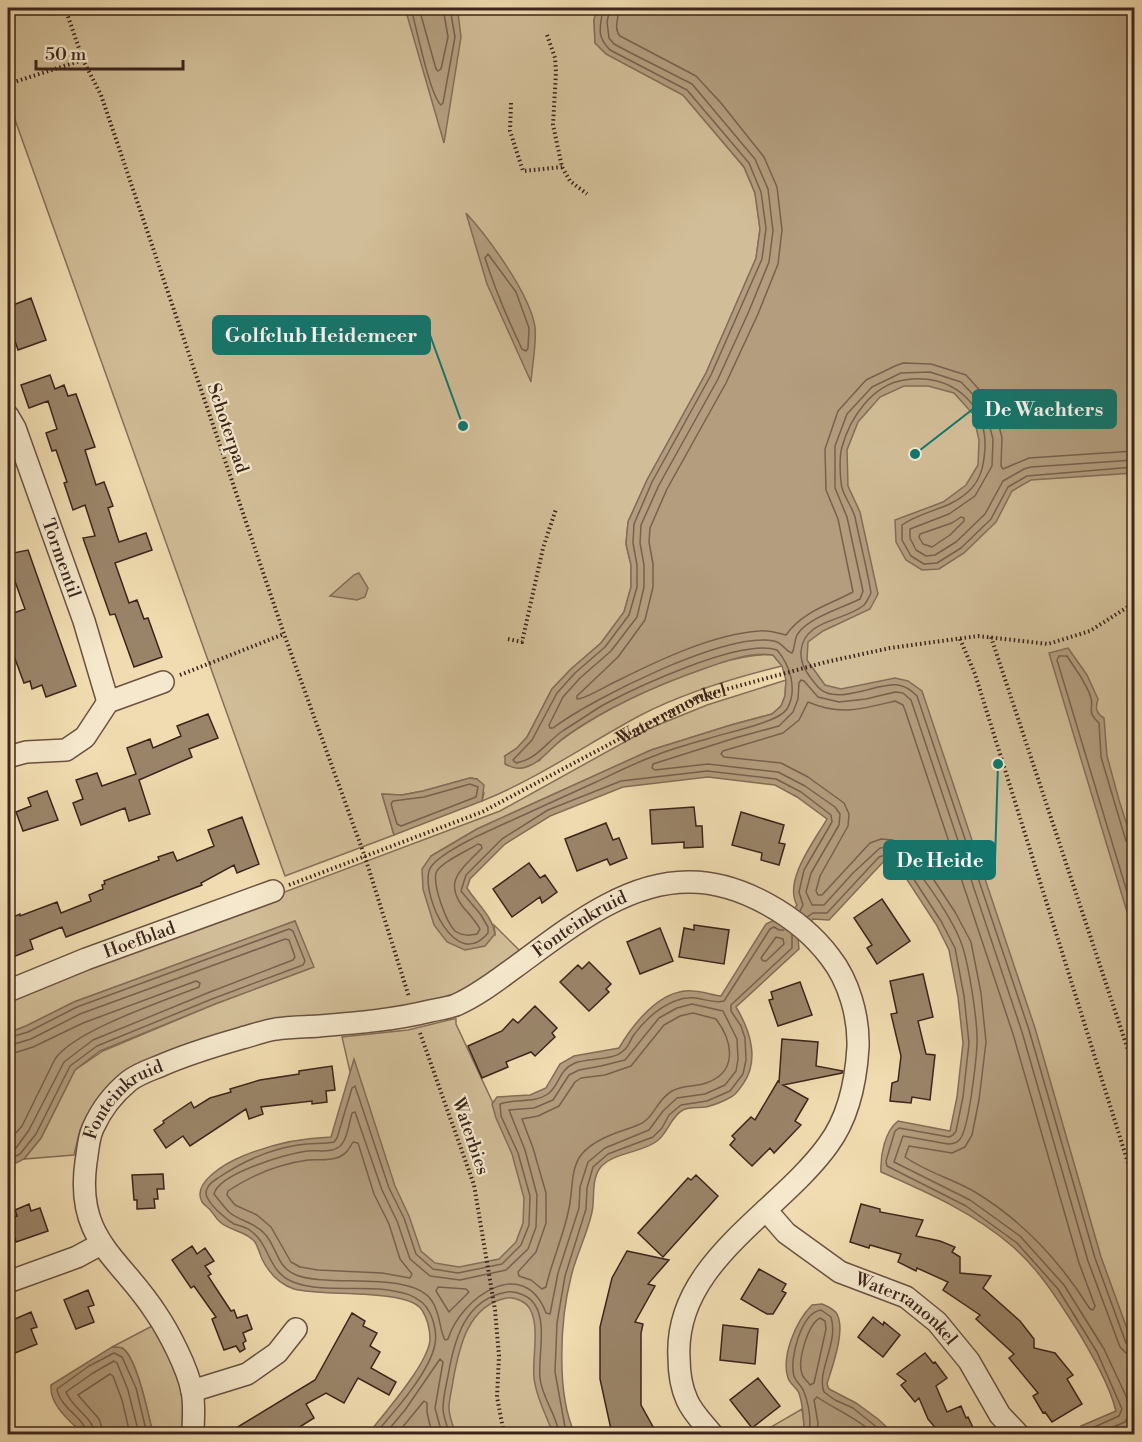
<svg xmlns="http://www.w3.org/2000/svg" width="1142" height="1442" viewBox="0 0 1142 1442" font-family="'Libre Bodoni',serif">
<rect width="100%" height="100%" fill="#f0dcb0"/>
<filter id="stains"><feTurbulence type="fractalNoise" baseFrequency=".00333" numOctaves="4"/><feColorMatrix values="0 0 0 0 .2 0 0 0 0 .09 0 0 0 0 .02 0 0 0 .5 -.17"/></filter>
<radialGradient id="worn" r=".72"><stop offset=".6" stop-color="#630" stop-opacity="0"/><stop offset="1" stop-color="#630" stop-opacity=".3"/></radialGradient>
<path fill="#d1bd97" stroke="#86705a" stroke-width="1.5" d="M 8,8 L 597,8 L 594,20 L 595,43 L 606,54 L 683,95 L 744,167 L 755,193 L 760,229 L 756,259 L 706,373 L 647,480 L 628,522 L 626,544 L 631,565 L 631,587 L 624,612 L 601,643 L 571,669 L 552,689 L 527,737 L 517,748 L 505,756 L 539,761 C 573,718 719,650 773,655 L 782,666 C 733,678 683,693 639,716 C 587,744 537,779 482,801 L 484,793 L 477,779 L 470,778 L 423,791 L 402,795 L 382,794 L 394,835 L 285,876 L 8,100 Z
M 1134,8 L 1134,1434 L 919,820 L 803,708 L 774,506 Z
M 786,680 L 785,696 L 781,706 L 772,714 L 731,725 L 651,750 L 477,829 L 431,856 L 495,934 L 494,925 L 523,954 L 460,995 L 388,1011 L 332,1014 L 101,1097 L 80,1130 L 74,1155 L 24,1159 L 41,1138 L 75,1070 L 103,1051 L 215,1004 L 313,967 L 295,921 L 74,1002 L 26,1026 L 8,1033 L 8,996 L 500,811 L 648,729 L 707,705 Z
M 453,1019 L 456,1019 L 456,1024 L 514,1148 L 555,1223 L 549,1388 L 566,1434 L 444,1434 L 445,1296 L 392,1254 L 342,1037 L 408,1030 Z
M 154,1325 L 172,1359 L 183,1393 L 182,1434 L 153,1434 C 149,1418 137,1356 122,1348 C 121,1348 113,1347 112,1347 Z
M 802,1409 L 804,1423 L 804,1434 L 759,1434 Z"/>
<path fill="#b39d7e" stroke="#836d57" stroke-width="1.5" d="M 405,8 L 455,8 L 458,13 L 461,37 L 444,143 Z
M 597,8 L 1134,8 L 1134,473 L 1031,480 L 1012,491 L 996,522 L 964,553 L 939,569 L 922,570 L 906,560 L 896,542 L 895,520 L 943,502 L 966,485 L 978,465 L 979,440 L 973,414 L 954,393 L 928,386 L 904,386 L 880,397 L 858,422 L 847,450 L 848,486 L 860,512 L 878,594 L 870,609 L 823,631 L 808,642 L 807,660 L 825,685 L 841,689 L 895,678 L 908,681 L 922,691 L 1035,1028 L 1101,1257 L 1134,1348 L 1134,1434 L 1084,1434 L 1081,1426 L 1116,1411 C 1109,1384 1093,1357 1079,1333 C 1060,1303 1040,1270 1012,1246 C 974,1213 927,1192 881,1172 C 880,1155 885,1131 898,1121 L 950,1131 L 957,1097 L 963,1043 L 958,997 L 949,950 L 936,924 L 906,878 L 885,860 L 829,920 L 813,919 L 798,937 L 799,949 L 736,1007 C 750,1030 760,1060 743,1084 C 740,1088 736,1095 731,1097 C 724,1101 714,1105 706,1107 C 699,1108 689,1107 683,1110 C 671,1116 668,1133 657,1141 C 642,1153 613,1152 600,1168 C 591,1180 595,1199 592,1212 C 587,1235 576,1255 571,1277 C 560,1320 556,1394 575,1434 L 553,1434 C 547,1416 536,1398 534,1378 C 532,1358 540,1327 530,1309 C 526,1302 516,1297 507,1298 C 468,1305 459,1347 453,1381 C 452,1389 449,1399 449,1408 C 449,1417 453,1426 456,1434 L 368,1434 C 383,1415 428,1364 430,1340 C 430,1330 427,1318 422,1310 C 407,1288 322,1297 294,1289 C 279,1284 269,1273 262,1259 C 260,1254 258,1247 255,1242 C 246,1231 230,1231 220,1222 C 216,1219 214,1214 211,1211 C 209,1208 204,1205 202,1202 C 191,1182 228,1162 243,1156 C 272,1144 299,1138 331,1137 L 354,1059 L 395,1186 L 409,1216 L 421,1251 L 435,1263 L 459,1267 L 499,1259 L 516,1242 L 523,1223 L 524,1198 L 512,1154 L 496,1118 L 492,1104 L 497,1097 L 530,1095 L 546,1088 L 560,1064 L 574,1056 L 619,1048 C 633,1024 661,988 693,991 C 702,991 712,995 721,996 L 766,924 L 774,920 L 781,925 L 797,905 C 783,881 815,840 827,819 L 797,797 L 775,785 L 708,777 L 623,787 L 550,816 L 505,844 L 470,879 L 467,888 C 477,904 492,915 495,934 L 485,946 L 465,950 L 447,942 L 434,925 L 423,889 L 422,869 L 431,856 L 477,829 L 651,750 L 731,725 L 772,714 L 781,706 L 785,696 L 786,680 L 782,666 L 773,655 C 750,652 728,660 706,668 C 657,685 609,706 566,736 C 554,744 542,761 531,765 C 521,770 514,769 505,764 L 505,756 L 517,748 L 527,737 L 552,689 L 571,669 L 601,643 L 624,612 L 631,587 L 631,565 L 626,544 L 628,522 L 647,480 L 706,373 L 756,258 L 760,229 L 755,193 L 744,167 L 683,95 L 606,54 L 595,43 L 594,20 Z
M 466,213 C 488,237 530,294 535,327 C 537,340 532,367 531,382 L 487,284 Z
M 359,573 L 368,588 L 365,597 L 357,600 L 330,596 L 354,575 Z
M 1068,648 L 1087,675 L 1098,699 C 1095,708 1096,713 1104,718 L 1107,756 L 1119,800 L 1134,847 L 1134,935 L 1049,653 Z
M 470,778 L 477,779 L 484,785 L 482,801 L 394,835 L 382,794 L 402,795 L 423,791 Z
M 295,921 L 314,967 L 215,1004 L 100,1051 L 75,1070 L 41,1138 L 24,1159 L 8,1167 L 8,1033 L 26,1026 L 74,1002 Z
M 822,1304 C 827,1306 834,1309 837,1314 C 846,1331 832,1367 827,1384 L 829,1389 L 856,1403 L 878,1419 L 894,1434 L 804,1434 C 804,1422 803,1405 799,1393 C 796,1387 790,1384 788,1378 C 781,1356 796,1321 812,1305 Z
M 112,1347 C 113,1347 120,1347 122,1348 C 137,1356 149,1418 153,1434 L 83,1434 C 70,1421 49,1405 51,1385 Z"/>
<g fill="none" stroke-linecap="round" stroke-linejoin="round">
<path stroke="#78604d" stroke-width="1.5" d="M 411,8 C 416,26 430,96 441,105 L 443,103 L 455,37 L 450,8
M 419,8 L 436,69 L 438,71 L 441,69 L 448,37 L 443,8
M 603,8 C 601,26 595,35 610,50 L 687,90 L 749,163 L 761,192 L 766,228 L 762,259 L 711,375 L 652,482 L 634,524 L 633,543 L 637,565 L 637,587 L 629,615 L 605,647 L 575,673 L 557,693 L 532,740 L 513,760 L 516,763 C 538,759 546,742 564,730 C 577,722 590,713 603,705 C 637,687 741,638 777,650 C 790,665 798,690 787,709 C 778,723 724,733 707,739 C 689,744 671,749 654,756 C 635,763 615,773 596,782 C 559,799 521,816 484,833 C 471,839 432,858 429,871 C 422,897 456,972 488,933 L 488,927 L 481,915 L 461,891 L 466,875 L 502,839 L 548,810 L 621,781 L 707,771 L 776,779 L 801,792 L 831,815 L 832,822 L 804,870 L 799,892 L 803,905 L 800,911
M 610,8 L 607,22 L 609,38 L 614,44 L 631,53 L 692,84 L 755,159 L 768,189 L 773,231 L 769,262 L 749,311 L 718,379 L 659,485 L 641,525 L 640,543 L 644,565 L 644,587 L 637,617 L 611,651 L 580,678 L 563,697 L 549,725 L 550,728 L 553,728 C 593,698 725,632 774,641 C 783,643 785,651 792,653 C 795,648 794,641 797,635 C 807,618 842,608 860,599 L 863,591 L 847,517 L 835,488 L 835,446 L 847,414 L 872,387 L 901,373 L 930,372 L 961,382 L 984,406 L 993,439 L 992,466 L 975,496 L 949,514 L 910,529 L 910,538 L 916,550 L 926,556 L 935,555 L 956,542 L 985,514 L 1003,481 L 1024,469 L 1031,467 L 1134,460
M 619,8 C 619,17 613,28 620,36 L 696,76 L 721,103 L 764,157 L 777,187 L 782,230 L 778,264 L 758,314 L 726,383 L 667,489 L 650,528 L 649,542 L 653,564 L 653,587 L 645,620 L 618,657 L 577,696 L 577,699 C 586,699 609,684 619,680 C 659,660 714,634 759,631 C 768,630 778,633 786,635 C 803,611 829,605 853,592 L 838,519 L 826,490 L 825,449 L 838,411 L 866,380 L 895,366 L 903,363 L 931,364 L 966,375 L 994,406 L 1002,438 L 1001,466 L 1003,469 L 1029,458 L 1134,451
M 488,254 L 516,292 L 529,328 L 528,348 L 526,351 L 522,349 C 508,320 495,289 485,258 Z
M 1134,467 L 1027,476 L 1008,487 L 991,519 L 961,548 L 937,563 L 924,564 L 911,556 L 902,540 L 902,525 C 923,510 950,510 970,490 C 982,478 984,463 985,448 C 987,402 949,372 904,380 C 872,385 850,418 842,447 C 839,457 840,478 842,488 C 845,498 852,507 855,517 C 860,542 867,568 871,593 C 869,597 867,602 864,605 C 844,622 804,619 801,651 C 800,666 809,676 818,687 C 836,707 877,682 898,685 C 906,686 911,690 917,696 L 1029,1030 L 1095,1258 L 1126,1343 L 1130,1346 L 1134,1347
M 961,517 L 964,518 L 964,521 L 950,535 L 932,547 L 923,544 L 919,537 L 920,534 L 952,523 Z
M 895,701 L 903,705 L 905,710 L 1013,1034 L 1079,1263 L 1095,1306 L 1093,1310 L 1090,1309 C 1060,1261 1023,1221 975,1192 C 953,1179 926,1172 905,1157 L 909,1146 L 952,1153 L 965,1147 L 972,1135 L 979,1100 L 986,1042 L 981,993 L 971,942 L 955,912 L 924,865 L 893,840 L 881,839 L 870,843 L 822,895 L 818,895 L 816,891 L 820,876 L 848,826 L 849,814 L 844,803 L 808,777 L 781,763 L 724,757 L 721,754 L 723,751 L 783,733 L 799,720 L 808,702 C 841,716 861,709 895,701 Z
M 470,784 L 478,787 L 476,797 L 401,826 L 397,824 L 391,804 L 393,801 L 424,797 Z
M 478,844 L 481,845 L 482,848 C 464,867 442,880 463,907 C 469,914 475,920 480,929 L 477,934 C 469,936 462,936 455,931 C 446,922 433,886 436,873 C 439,863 469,850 478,844 Z
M 1134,845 L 1130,845 L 1126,841 L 1101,757 L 1099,723 C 1086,711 1094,710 1091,698 C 1087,683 1075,669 1067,656 L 1059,656 L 1057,660 L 1134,915
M 807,917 L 813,913 L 827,913 L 879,857 L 885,855 L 911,875 L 941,921 L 955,948 L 964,996 L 969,1043 L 963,1097 L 956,1131 L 953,1135 L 949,1137 L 899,1128 L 895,1131 L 886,1161 L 887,1166 L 966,1206 L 1017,1243 L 1058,1289 L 1097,1352 L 1122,1409 L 1119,1416 L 1090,1429 L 1089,1434
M 776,937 L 783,939 L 784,944 L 766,961 L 763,961 L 761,958 Z
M 692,1004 L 723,1011 L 737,1039 L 738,1059 L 736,1071 L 725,1085 L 705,1094 L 677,1098 L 663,1111 L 649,1130 L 605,1148 L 588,1162 L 580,1187 L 579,1208 L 558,1273 L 550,1314 L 546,1313 C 524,1254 461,1297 448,1339 L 445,1340 C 439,1329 441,1315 432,1301 C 412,1270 329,1288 296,1275 C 276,1267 277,1246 264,1233 C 254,1222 239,1221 229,1212 C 224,1207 219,1200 214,1194 C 219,1173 287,1154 307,1151 C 317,1150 331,1153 339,1147 C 347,1141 349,1123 352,1113 L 355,1112 L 382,1190 L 397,1221 L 410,1259 L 430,1276 L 460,1280 L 506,1270 L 528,1249 L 536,1227 L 537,1195 L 525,1150 L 509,1110 L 534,1108 L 553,1100 L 569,1075 L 579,1070 L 601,1066 L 625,1060 L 659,1018 L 677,1008 Z
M 693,1013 L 716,1019 C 734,1043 738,1074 703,1084 C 693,1087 682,1085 672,1091 C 658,1099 655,1114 645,1121 C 642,1124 637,1125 633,1127 C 615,1133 593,1140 581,1155 C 570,1170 573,1191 569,1208 C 564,1235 552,1260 546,1287 L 542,1289 L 531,1280 L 519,1276 L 518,1272 L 536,1252 L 546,1223 L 546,1193 L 533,1148 L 522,1119 L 538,1116 L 559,1106 L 575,1082 L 581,1078 L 605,1075 L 631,1066 L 664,1025 L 680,1016 Z
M 8,1038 L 28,1032 L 77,1007 L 289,929 L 293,931 L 305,961 L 303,965 L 212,999 L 97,1046 L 70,1066 L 36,1134 L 20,1154 L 8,1160
M 8,1046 L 31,1039 L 80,1014 L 285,939 L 289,940 L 295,957 L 293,960 L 210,992 L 93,1040 L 64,1062 L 29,1130 L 16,1148 L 8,1152
M 8,1055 L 33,1047 L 83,1023 L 196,981 L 200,983 L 199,987 C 164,1001 75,1030 55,1059 L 22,1126 L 8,1142
M 353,1142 L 358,1143 L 374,1194 L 389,1224 L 400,1259 L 412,1274 L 410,1278 L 382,1273 L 318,1270 L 300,1267 L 291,1262 L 271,1227 L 257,1215 L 235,1205 L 227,1195 L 228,1191 C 252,1175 279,1164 308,1160 C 317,1159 327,1161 336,1158 C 345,1156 349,1149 353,1142 Z
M 438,1287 L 466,1289 L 469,1292 L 449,1312 L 436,1291 Z
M 820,1318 L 825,1321 L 826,1329 L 814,1383 L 810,1385 C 808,1382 803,1378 802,1374 C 797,1361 808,1324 820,1318 Z
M 87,1434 C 85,1418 60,1408 57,1389 L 89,1366 L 114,1353 L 122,1357 L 136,1388 L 147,1434
M 95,1434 C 93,1417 72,1408 66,1392 L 93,1373 L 114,1361 L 117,1363 L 128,1390 L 139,1434
M 104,1434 L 99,1419 L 78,1395 L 110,1374 L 113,1376 L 122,1400 L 130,1434
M 375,1434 C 394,1412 430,1372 435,1344 C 437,1334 434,1321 430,1313 C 421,1294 399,1291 379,1289 C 352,1287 319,1292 293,1282 C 267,1271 271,1246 251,1231 C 246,1227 240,1226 234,1224 C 226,1219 213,1208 208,1199 C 202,1190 211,1182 218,1178 C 245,1160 274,1147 306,1144 C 315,1143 325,1144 334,1142 L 337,1138 L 352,1088 L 355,1086 L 389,1188 L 404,1218 L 416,1254 L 433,1269 L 458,1273 L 502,1264 L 521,1245 L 529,1225 L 530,1196 L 518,1153 L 501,1116 L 500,1104 C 516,1098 533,1104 548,1094 C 560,1085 558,1070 575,1063 C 587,1058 613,1061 623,1051 C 628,1048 630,1041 633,1036 C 644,1021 657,1008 675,1001 C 697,992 708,1005 724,1001 L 770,929 L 774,927 L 779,930 L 784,930
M 385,1434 L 405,1410 L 440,1359 L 443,1362 L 435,1408 L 442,1434
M 397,1434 L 424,1401 L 427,1403 L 427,1412 L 432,1434
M 450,1434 C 447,1426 443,1417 443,1408 C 443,1398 446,1386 448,1376 C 454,1340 465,1299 507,1292 C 517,1291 530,1296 535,1305 C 547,1323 538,1357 540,1378 C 542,1398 557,1415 559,1434
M 569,1434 L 565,1427 L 555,1372 L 557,1323 L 565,1276 L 586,1209 L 587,1188 L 593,1167 L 608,1154 L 653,1137 L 662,1128 L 669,1115 L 681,1105 L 707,1101 L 730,1091 L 743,1074 L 746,1060 L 745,1038 L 741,1026 L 731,1011 L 731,1005 L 792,948 L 792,935
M 809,1434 C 811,1421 809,1405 804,1392 C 802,1386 796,1382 794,1376 C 789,1359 801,1313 821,1310 L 831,1317 C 839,1343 816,1372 824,1392 L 835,1400 L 853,1408 L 885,1434
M 817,1434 L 818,1423 L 814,1400 L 817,1397 C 836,1410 858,1418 874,1434
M 1097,1434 L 1125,1422 L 1129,1414 L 1129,1407 L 1126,1396 L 1104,1349 L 1064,1285 L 1020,1236 L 970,1200 L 894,1162 L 903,1136 L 948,1144 C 953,1144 957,1143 960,1139 C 969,1129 976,1061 977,1045 C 978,1022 969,966 962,945 C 954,922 925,877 907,861 C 898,854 892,846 880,848 L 853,873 L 824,905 L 812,905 L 806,892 L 811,873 L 839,825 L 840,814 L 835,807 L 805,786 L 778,772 L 708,764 L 655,770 L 652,768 L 653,764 L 735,738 L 779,726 L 793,712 L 798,699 L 799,683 L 801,680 L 804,681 L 818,697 L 839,702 L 866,699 L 895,692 L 903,693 L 911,700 L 1022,1032 L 1088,1261 L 1120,1347 L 1126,1353 L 1134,1355"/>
</g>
<path fill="#9a8469" stroke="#3c241c" stroke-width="1.5" d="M 31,298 L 46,340 L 18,350 L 12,332 L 8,334 L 8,307 Z
M 50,375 L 55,389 L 64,385 L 68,396 L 76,394 L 95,447 L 85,450 L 96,485 L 104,482 L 113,506 L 108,508 L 119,542 L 146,533 L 152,550 L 115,563 L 129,603 L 137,600 L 144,619 L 148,618 L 162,657 L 134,667 L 115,614 L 110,615 L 83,538 L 95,536 L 85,505 L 73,510 L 64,483 L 67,482 L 56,450 L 52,451 L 46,433 L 57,429 L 48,401 L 29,408 L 21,385 Z
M 28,550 L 76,686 L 46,697 L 42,685 L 32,689 L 30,681 L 24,683 L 8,640 L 8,615 L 25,609 L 8,562 L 8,554 Z
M 208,714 L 218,738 L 189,749 L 192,757 L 139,780 L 150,814 L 129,821 L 125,808 L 81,825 L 73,803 L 83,799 L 76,780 L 97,773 L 102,786 L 136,774 L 127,748 L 150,739 L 153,748 L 181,736 L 177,726 Z
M 47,791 L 58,820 L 23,831 L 16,812 L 31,806 L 28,798 Z
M 694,807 L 696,826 L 702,826 L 703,847 L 684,848 L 684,842 L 652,844 L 650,810 Z
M 741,812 L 784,825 L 779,843 L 785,844 L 779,865 L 761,860 L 762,853 L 732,845 Z
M 242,817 L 259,864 L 237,873 L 234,865 L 201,883 L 202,885 L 66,937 L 62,927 L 30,940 L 33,949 L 8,959 L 8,919 L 20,914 L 20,916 L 57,902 L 61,913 L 91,901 L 89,895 L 103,889 L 102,885 L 105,884 L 104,881 L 159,860 L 158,857 L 173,852 L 177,861 L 214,846 L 208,830 Z
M 606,823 L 613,840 L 619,838 L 627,858 L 610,865 L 607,859 L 577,871 L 565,839 Z
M 529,863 L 540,878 L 545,875 L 557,892 L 542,903 L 540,897 L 512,917 L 493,889 Z
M 882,899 L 910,941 L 877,964 L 867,948 L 872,945 L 854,918 Z
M 694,925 L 729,930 L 724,964 L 679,957 L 684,928 L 694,930 Z
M 660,928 L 673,961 L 640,974 L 627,942 Z
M 589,962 L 611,984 L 606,989 L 609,992 L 589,1011 L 560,982 L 578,965 L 582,969 Z
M 923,974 L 933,1017 L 918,1021 L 926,1054 L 935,1055 L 930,1100 L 912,1097 L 911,1103 L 890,1101 L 892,1083 L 898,1081 L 901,1056 L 891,1014 L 897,1013 L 890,981 Z
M 800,982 L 812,1015 L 778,1026 L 769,1000 L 773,999 L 771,992 Z
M 535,1006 L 557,1028 L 552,1033 L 555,1037 L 535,1056 L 531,1052 L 506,1062 L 508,1067 L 482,1078 L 468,1046 L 502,1031 L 513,1019 L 518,1023 Z
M 782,1039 L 818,1042 L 816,1066 L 843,1071 L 842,1073 L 783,1085 L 808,1099 L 795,1121 L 801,1125 L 774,1153 L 770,1148 L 752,1166 L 730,1145 L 735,1139 L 732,1136 L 751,1117 L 755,1120 L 778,1081 L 779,1082 Z
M 332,1066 L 335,1090 L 326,1091 L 327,1102 L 312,1104 L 312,1101 L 261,1107 L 263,1114 L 249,1119 L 246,1109 L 190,1146 L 183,1136 L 166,1148 L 154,1130 L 164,1123 L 163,1121 L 191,1102 L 194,1108 L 210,1098 L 231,1092 L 230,1089 L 260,1080 L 299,1074 L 299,1071 Z
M 163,1174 L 164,1189 L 157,1189 L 158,1199 L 154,1199 L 155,1208 L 137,1209 L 137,1200 L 134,1200 L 132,1175 Z
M 696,1175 L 718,1196 L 663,1257 L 638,1233 L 688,1178 L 691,1180 Z
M 29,1204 L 31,1211 L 40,1208 L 48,1231 L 16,1242 L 15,1238 L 8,1241 L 8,1219 L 17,1216 L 15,1210 Z
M 861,1204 L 880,1209 L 880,1212 L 923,1220 L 916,1236 L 940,1241 L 955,1247 L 952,1252 L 960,1257 L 960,1273 L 991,1276 L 983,1288 L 1020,1321 L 1034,1339 L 1034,1348 L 1055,1353 L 1073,1375 L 1067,1379 L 1082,1404 L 1052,1422 L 1045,1412 L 1043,1413 L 1033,1396 L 1038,1393 L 1009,1358 L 1014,1354 L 976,1319 L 980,1315 L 943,1290 L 948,1282 L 917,1268 L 916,1271 L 898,1262 L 901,1254 L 870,1245 L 869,1248 L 850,1242 Z
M 192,1246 L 197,1254 L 205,1248 L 214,1261 L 205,1266 L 211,1274 L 208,1276 L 231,1311 L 234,1310 L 237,1318 L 247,1315 L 252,1329 L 243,1333 L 246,1341 L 243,1343 L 245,1349 L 240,1352 L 236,1346 L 224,1350 L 212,1319 L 216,1317 L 194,1286 L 191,1288 L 172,1260 Z
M 627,1251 L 669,1260 L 648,1284 L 655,1286 L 635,1322 L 643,1324 L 641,1333 L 641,1405 L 657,1434 L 612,1434 L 600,1379 L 600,1327 L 612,1278 Z
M 759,1269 L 786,1284 L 782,1291 L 786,1293 L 773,1314 L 767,1314 L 741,1299 Z
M 88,1290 L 94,1305 L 88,1307 L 94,1322 L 76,1329 L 64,1300 Z
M 31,1312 L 37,1327 L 31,1329 L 37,1344 L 8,1356 L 8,1322 Z
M 352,1313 L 365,1321 L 363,1326 L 377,1333 L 370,1346 L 380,1352 L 371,1368 L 396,1382 L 389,1395 L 358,1378 L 344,1403 L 326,1393 L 306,1404 L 314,1418 L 298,1428 L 302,1434 L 226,1434 L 315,1380 Z
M 873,1317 L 883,1325 L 884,1322 L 900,1335 L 883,1357 L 858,1337 Z
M 723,1325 L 758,1329 L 755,1364 L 720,1360 Z
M 925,1353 L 933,1363 L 935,1362 L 947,1378 L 936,1386 L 947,1412 L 961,1406 L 966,1418 L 968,1417 L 976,1434 L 944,1434 L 938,1431 L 928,1419 L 919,1398 L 915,1402 L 901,1385 L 906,1381 L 897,1374 Z
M 758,1378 L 780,1406 L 752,1428 L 730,1400 Z"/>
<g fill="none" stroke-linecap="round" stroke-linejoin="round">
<defs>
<g id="street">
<path id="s2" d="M 8,416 L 15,428 L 84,621 L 108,702"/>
<path d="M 8,757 L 26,752 L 66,750 L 85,737 L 108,702 L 163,682"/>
<path id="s3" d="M 8,991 L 86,959 L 273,891"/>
<path id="s4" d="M 766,1210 L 786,1233 L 840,1272 L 906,1297 L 937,1322 L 969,1361 L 1000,1415 L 1018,1434"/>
<path d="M 8,1282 L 77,1257 L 101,1244"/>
<path d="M 192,1391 L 247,1374 L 277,1353 L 296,1329"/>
<path id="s5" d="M 193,1434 C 193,1421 195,1405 192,1391 C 188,1369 169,1332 156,1313 C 120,1257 75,1240 86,1162 C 88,1151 88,1139 93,1128 C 101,1110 113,1094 129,1081 C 138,1074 150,1070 160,1066 C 187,1054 214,1046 242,1038 C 253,1035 264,1031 276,1029 C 290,1027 305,1027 319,1026 C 356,1023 394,1020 430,1011 C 439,1009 448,1008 456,1005 C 477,996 496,981 514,968 C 565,931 624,881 690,882 C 741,882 800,917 830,957 C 849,981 859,1017 858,1047 C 856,1081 849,1117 828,1145 C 779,1213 674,1263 679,1357 C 679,1371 681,1387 687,1400 C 692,1412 704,1424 712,1434"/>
</g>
</defs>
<use href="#street" stroke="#695241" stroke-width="24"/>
<g stroke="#3c241c" stroke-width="4" stroke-dasharray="1.5 3" stroke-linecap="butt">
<path d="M 65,8 L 83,60 L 101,95 L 284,634 L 365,857 L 409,997"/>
<path d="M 547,35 L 555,58 L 556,72 L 553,125 L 562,167 L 570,181 L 587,194"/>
<path d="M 8,84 L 83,60"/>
<path d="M 511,103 L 510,131 L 523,171 L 562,167"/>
<path d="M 991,637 L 1134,1068"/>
<path d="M 508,639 L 522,642 L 543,548 L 556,509"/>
<path d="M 960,639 L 975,674 L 1134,1182"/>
<path d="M 180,675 L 284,634"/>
<path id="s1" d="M 289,885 L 482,812 L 698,697 L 826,662 L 890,648 L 978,636 L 1048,644 L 1090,631 L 1134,603"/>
<path d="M 420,1033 L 474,1185 L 495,1310 L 499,1356 L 497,1397 L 504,1434"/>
</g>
<use href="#street" stroke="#f5e8cc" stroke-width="21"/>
</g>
<g text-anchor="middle" stroke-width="4.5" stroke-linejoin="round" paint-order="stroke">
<g font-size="18" fill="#3c241c" stroke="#f5e8cc">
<text transform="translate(228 428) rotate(71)" y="6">Schoterpad</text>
<text dy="6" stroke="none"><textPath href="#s2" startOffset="152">Tormentil</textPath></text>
<text dy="6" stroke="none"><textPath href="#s1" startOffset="420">Waterranonkel</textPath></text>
<text dy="6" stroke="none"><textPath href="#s5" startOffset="884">Fonteinkruid</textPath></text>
<text dy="6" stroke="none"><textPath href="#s3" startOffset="141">Hoefblad</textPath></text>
<text dy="6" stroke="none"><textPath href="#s5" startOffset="380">Fonteinkruid</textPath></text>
<text transform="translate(471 1136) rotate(71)" y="6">Waterbies</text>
<text dy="6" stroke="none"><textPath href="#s4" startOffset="174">Waterranonkel</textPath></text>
</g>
</g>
<path fill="none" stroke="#0f766e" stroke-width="2" d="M463 426L430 335M915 454L973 409M998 764L995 860"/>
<g fill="#0f766e" stroke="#f5e8cc" stroke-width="2">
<circle cx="463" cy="426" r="6"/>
<circle cx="915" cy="454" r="6"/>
<circle cx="998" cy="764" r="6"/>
</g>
<g fill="#0f766e" stroke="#0f766e" stroke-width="2">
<rect x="213" y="316" width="217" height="38" rx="6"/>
<rect x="973" y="390" width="143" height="38" rx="6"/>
<rect x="884" y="841" width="111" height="38" rx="6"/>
</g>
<g font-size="20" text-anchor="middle" font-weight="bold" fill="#fff">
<text x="321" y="342">Golfclub Heidemeer</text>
<text x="1044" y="416">De Wachters</text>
<text x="940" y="867">De Heide</text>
</g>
<rect width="1142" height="1442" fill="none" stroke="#f0dcb0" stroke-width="30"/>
<rect x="9" y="9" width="1124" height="1424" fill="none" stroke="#3c241c" stroke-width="3"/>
<rect x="15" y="15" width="1112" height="1412" fill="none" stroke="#3c241c" stroke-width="1.5"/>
<path d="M36 60v9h147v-9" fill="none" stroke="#3c241c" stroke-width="3"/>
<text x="45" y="60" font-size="18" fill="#3c241c" stroke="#f5e8cc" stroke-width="4.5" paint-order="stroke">50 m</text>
<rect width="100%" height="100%" filter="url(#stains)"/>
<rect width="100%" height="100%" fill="url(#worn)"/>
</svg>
